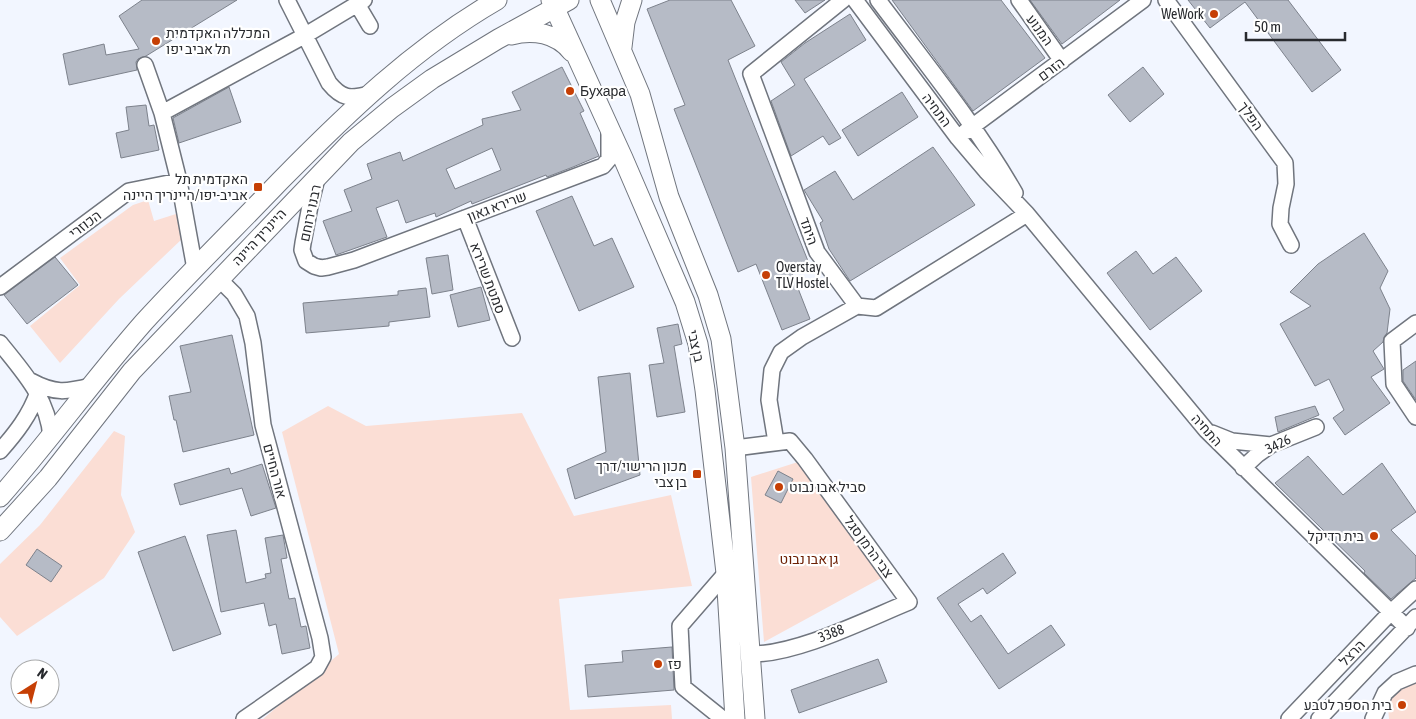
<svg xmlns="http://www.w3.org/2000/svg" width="1416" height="719" viewBox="0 0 1416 719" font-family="'Asap Condensed',Heebo,sans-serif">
<rect width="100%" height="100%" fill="#f2f6ff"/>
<path fill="#fbded5" d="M 148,200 L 154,221 L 179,213 L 183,238 L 119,299 L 60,363 L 30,326 L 80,285 L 60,258 L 133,205 Z
M 328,406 L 366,426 L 522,413 L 574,516 L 671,495 L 692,586 L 559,599 L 570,710 L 671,705 L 672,719 L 263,719 L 339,654 L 282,432 Z
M 114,431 L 125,436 L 121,495 L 135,532 L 104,578 L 17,636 L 0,617 L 0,564 L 40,525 Z
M 801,461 L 885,576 L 764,642 L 751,477 Z
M 1416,682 L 1416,719 L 1389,719 C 1388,704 1385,695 1401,688 C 1406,685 1410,683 1416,682 Z"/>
<path fill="#b6bbc6" stroke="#7d828c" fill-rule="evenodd" d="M 142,0 L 237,0 L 146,56 L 138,59 L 136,62 L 137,70 L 69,85 L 63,54 L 104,44 L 106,55 L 139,49 L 119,16 Z
M 670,0 L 731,0 L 755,46 L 728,60 L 810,266 L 792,273 L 810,319 L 782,330 L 756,264 L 738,272 L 674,109 L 685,105 L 647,9 Z
M 795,0 L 825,0 L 805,13 Z
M 892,0 L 1001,0 L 1045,58 L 973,111 Z
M 1030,0 L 1120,0 L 1062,44 Z
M 1188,0 L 1288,0 L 1341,70 L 1312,92 L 1245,2 L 1210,28 Z
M 850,14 L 866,40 L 804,79 L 841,138 L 829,145 L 823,136 L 791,156 L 771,101 L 795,85 L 781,62 L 805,43 Z
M 562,67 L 584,111 L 580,113 L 599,156 L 573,167 L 547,177 L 546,175 L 472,204 L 471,201 L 436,217 L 435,213 L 406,223 L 398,200 L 376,208 L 387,237 L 336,255 L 323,221 L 352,211 L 344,190 L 372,179 L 367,164 L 400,152 L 403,161 L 483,125 L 482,119 L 521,110 L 512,92 ZM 492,148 L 501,170 L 455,189 L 446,169 Z
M 1143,67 L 1164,94 L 1130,122 L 1108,95 Z
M 229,87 L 241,122 L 179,143 L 173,118 Z
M 902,92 L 918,117 L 858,156 L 842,130 Z
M 146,105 L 149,126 L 154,125 L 159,150 L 121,158 L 116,133 L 129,130 L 126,107 Z
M 933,147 L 975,205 L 850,281 L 829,249 L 820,223 L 823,221 L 804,190 L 835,171 L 853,200 Z
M 572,196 L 594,246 L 612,238 L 634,287 L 579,311 L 536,211 Z
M 1364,233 L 1388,271 L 1380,288 L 1390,309 L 1387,333 L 1384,337 L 1383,342 L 1373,351 L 1384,369 L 1371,377 L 1390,403 L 1345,435 L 1333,418 L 1344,410 L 1329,379 L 1315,386 L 1280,324 L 1311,306 L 1290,292 L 1318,264 Z
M 1136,251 L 1153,274 L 1176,257 L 1202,291 L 1150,330 L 1107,273 Z
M 448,255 L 453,290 L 432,294 L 426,258 Z
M 55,257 L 78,285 L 27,324 L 4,295 Z
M 481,287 L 490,320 L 458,327 L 450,295 Z
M 426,288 L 430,317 L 389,322 L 389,326 L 306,333 L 303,303 L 398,295 L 398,291 Z
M 678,324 L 682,344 L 674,346 L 685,412 L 657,417 L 649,365 L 664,363 L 657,328 Z
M 232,335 L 254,435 L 183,452 L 176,420 L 174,420 L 169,396 L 191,392 L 180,346 Z
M 1416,361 L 1416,400 L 1403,381 L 1403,370 Z
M 630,373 L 640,475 L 575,499 L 567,469 L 606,452 L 598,377 Z
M 1315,406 L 1319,415 L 1278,432 L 1275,417 Z
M 1308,456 L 1343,495 L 1382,463 L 1416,512 L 1391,530 L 1416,556 L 1416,578 L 1391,599 L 1364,573 L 1365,571 L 1275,483 Z
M 262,464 L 276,508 L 251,516 L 242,488 L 180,505 L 174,484 L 229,468 L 231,474 Z
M 778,471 L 793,479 L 781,503 L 765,495 Z
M 236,530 L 246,583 L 266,578 L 265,574 L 271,573 L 265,538 L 283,535 L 287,558 L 281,559 L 289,599 L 295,598 L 301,627 L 306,626 L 310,648 L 282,654 L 276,624 L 269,626 L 264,603 L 221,612 L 207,535 Z
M 185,536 L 221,634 L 173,651 L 138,552 Z
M 37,549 L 62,566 L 51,582 L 26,565 Z
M 1003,553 L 1016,573 L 987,594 L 983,588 L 958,604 L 971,622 L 981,615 L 1008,654 L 1051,625 L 1065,645 L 999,689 L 937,598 Z
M 672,647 L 674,690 L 588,697 L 585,665 L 623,662 L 622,651 Z
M 878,659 L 887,682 L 799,713 L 791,690 Z"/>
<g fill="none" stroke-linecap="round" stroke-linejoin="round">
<defs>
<path id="minor" d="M 287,0 L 329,83 C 342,99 350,99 369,94
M 843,0 L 751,74 L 817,252 L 857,306 L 876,308 L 1027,214
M 855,0 L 958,138 L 986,171 L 1027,214 L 1206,430 L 1407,628
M 878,0 C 925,63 976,125 1015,193
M 1019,0 L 1062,61
M 1166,0 L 1285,163 L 1286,184 L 1281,208 L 1280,224 L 1291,245
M 357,4 L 370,26
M 145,65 L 162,113 L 179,181 L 195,269
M 162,113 L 304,36 L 364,0
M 965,132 L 1143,0
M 317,178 L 310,206 L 303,243 L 302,250 L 306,261 L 314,266 L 321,268 L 328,267 L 354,260 L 603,166 L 609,159 L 609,131
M 465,218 L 512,338
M 219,279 L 234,294 L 247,316 L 253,343 L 263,425 L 320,638 L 323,657 L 317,668 L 244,719
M 0,287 L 129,191 L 179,181
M 1416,323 L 1392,341 L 1394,384 L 1416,417
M 0,343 C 23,372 48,398 51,437
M 31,381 C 55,394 66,392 91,386
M 1212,433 L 1232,441 L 1271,445
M 776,442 L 769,400 L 772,370 L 781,352 L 802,337 L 857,306
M 735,448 L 790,441 L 805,459 L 909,602 C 865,620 796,655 750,654
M 0,451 C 16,433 30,415 38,392
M 1243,468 L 1257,455 L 1271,445 L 1316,427
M 723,719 L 683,687 L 680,626 L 726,573
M 1289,719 L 1391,612 L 1416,589
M 1319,719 L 1416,617
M 1373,719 L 1385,693 L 1397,682 L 1416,674"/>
<path id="major" d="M 551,0 L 623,158 L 685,302 L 698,344 L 705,390 L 726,573 L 735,719
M 600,0 L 640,94 L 669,197 L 708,295 L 721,339 L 735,448 L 755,719
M 511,35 C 533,29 557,33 572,52
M 622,47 L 625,22 L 632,0
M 0,497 C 50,440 94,379 144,322 C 188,274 235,228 280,181 C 347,113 414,48 497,0
M 0,531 L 48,478 L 132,371 L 351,142 L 392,108 L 432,79 L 498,39 L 569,0"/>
</defs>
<use href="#minor" stroke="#70757e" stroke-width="18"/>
<use href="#major" stroke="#70757e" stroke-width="21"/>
<use href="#minor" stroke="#fff" stroke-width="15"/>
<use href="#major" stroke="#fff" stroke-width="19"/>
</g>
<g fill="#c63f05" stroke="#fff" stroke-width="2">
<circle cx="1214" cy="14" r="5"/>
<circle cx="156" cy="41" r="5"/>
<circle cx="570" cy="91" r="5"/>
<rect x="253" y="182" width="10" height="10" rx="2.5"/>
<circle cx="766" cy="275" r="5"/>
<rect x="692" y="469" width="10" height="10" rx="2.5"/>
<circle cx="779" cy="487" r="5"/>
<circle cx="1374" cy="536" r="5"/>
<circle cx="658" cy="664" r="5"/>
<circle cx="1402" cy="705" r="5"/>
</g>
<g text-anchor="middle" stroke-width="4.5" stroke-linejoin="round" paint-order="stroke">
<g font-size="14" fill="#282a2e" stroke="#fff" text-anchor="end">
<text x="1204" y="19">WeWork</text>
<text x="166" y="38" text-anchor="start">המכללה האקדמית<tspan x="166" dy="16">תל אביב יפו</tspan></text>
<text x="580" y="96" text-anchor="start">Бухара</text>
<text x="248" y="184">האקדמית תל<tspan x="248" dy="16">אביב-יפו/היינריך היינה</tspan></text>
<text x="776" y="272" text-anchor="start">Overstay<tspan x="776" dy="16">TLV Hostel</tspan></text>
<text x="687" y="471">מכון הרישוי/דרך<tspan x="687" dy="16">בן צבי</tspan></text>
<text x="789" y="492" text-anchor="start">סביל אבו נבוט</text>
<text x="1364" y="541">בית רדיקל</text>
<text x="668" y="669" text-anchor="start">פז</text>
<text x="1392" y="710">בית הספר לטבע</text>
</g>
<g font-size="14" fill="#282a2e" stroke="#fff">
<text transform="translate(1040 30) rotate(54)" y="5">המנוע</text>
<text transform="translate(1051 69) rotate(-37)" y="5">הזרם</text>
<text transform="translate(937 110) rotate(53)" y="5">התחיה</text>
<text transform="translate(1251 116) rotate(54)" y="5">הפלך</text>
<text transform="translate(497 206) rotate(-21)" y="5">שרירא גאון</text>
<text transform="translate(310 213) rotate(-78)" y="5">רבנו ירוחם</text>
<text transform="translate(85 224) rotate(-37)" y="5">הכוזרי</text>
<text transform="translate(809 231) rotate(70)" y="5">היתד</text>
<text transform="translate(259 237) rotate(-47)" y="5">היינריך היינה</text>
<text transform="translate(488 278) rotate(69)" y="5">סמטת שרירא</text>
<text transform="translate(696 346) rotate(77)" y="5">בן צבי</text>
<text transform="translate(1207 430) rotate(48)" y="5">התחיה</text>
<text transform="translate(1278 444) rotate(-26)" y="5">3426</text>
<text transform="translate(275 471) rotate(75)" y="5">אור החיים</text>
<text transform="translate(869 547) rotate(54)" y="5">צבי הרמן סגל</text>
<text transform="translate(831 633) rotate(-21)" y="5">3388</text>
<text transform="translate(1352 653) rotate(-46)" y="5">הרצל</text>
</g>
<g font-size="14" fill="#6d2105" stroke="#fff">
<text x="809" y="564">גן אבו נבוט</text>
</g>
</g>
<g transform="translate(35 684) rotate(36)"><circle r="24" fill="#ffffff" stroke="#a9aaab"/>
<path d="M0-4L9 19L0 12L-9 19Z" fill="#c63f05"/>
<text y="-8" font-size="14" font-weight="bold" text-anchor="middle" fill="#282a2e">N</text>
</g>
<path d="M1246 32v8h99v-8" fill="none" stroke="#282a2e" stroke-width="2.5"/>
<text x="1254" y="32" font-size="15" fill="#282a2e" stroke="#ffffff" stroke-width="4" paint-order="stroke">50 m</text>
</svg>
